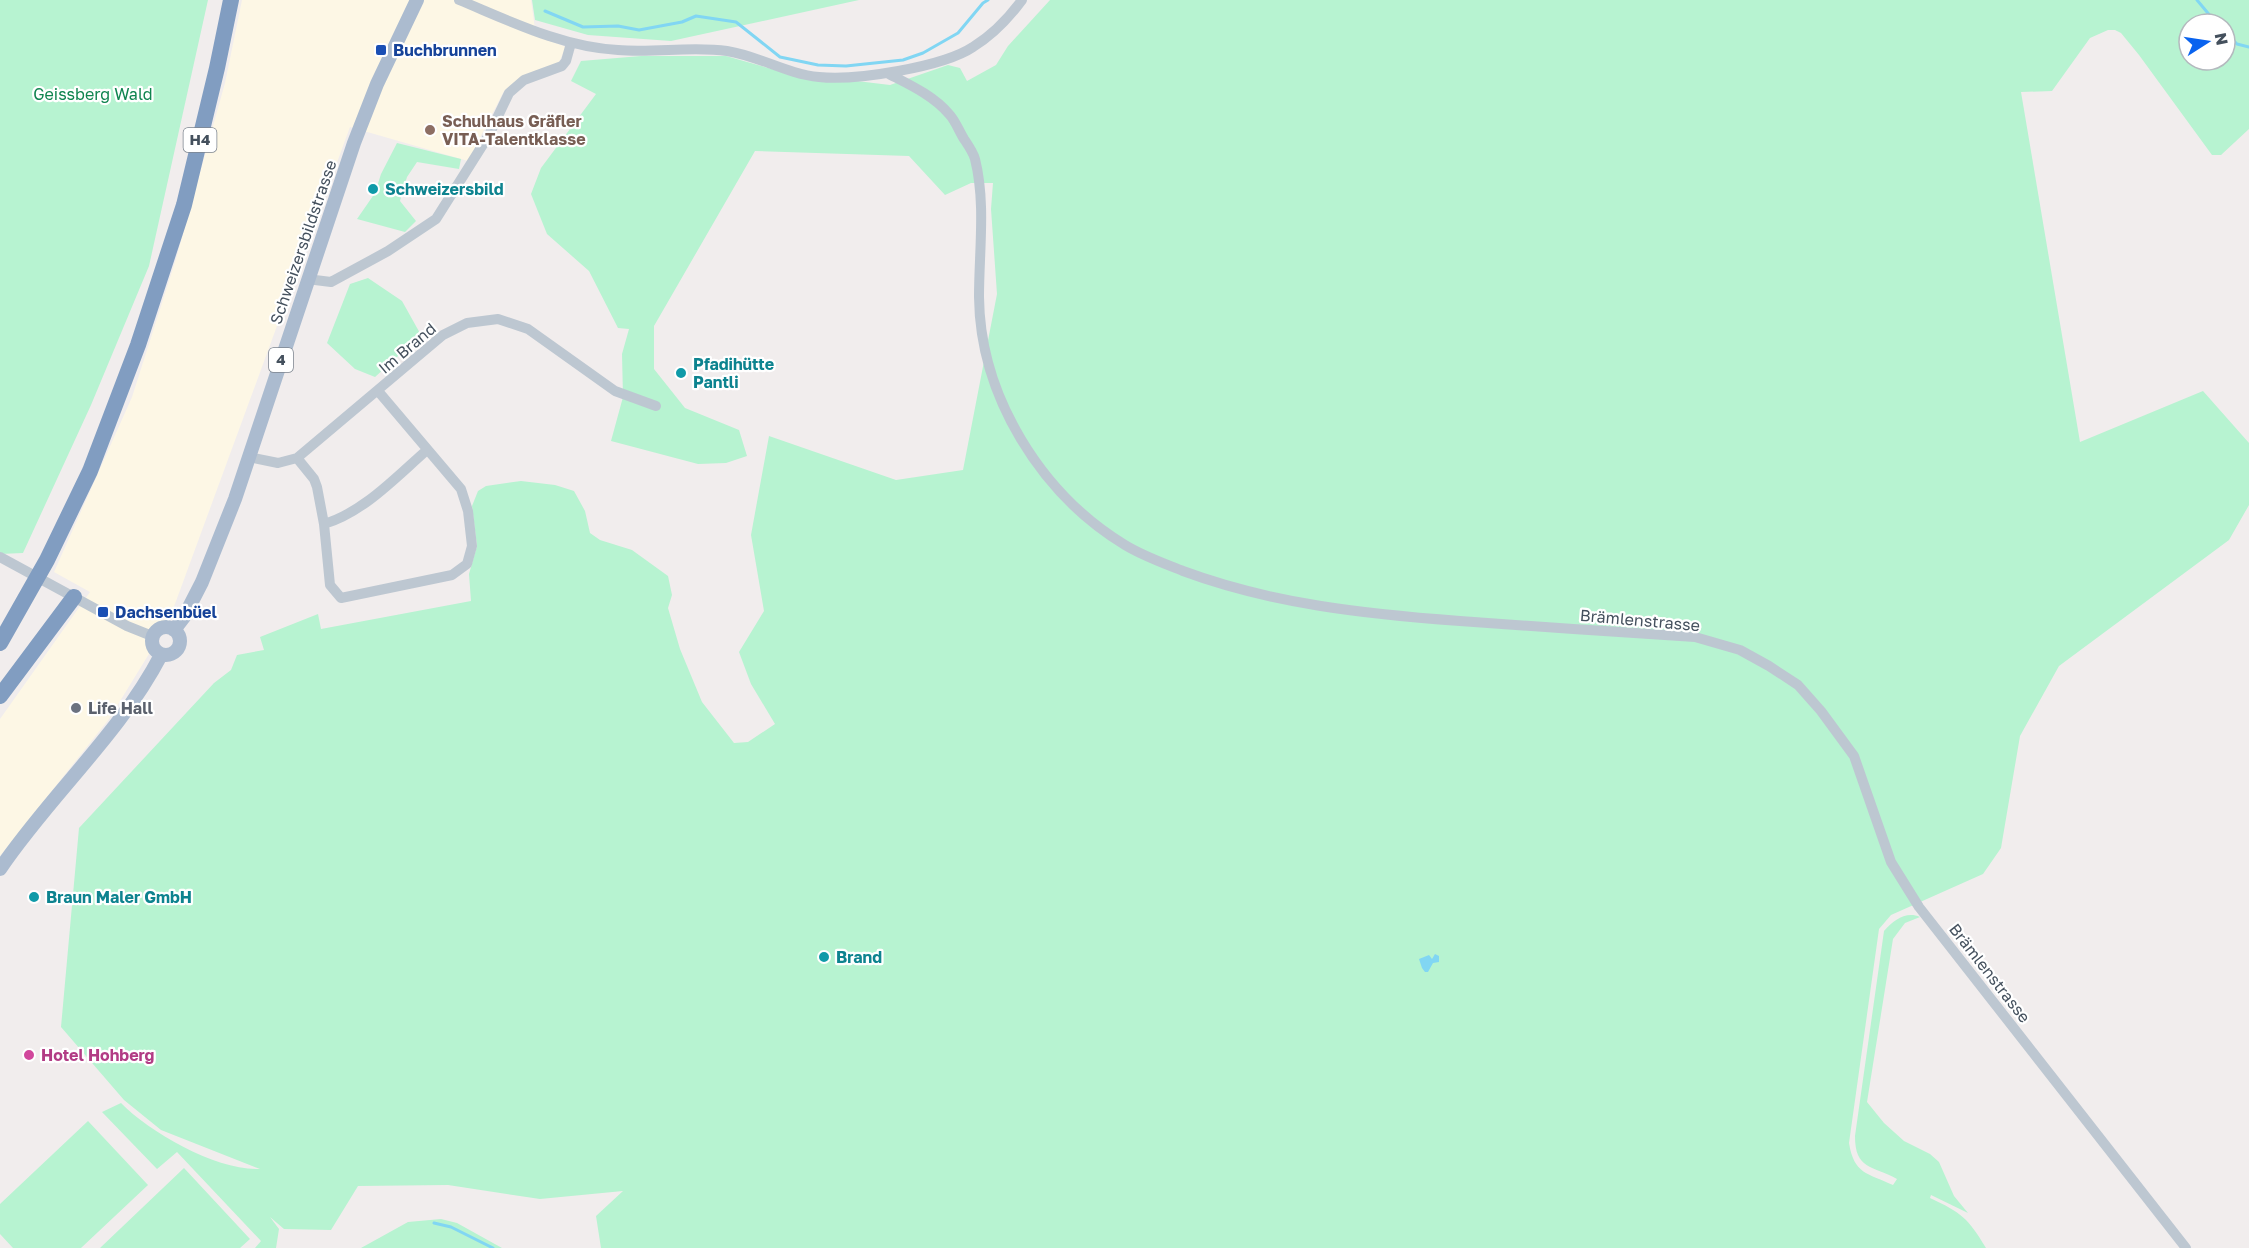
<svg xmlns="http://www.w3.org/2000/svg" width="2249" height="1248" viewBox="0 0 2249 1248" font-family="'Golos Text',sans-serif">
<rect width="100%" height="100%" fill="#f1eded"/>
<path fill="#fdf7e5" d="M 242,0 L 531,0 L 536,36 L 566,47 L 557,66 L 522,76 L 504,91 L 468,161 L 350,127 L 168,623 L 109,719 L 0,856 L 0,719 L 90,592 L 54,572 L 132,397 L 176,259 L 225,83 Z"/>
<path fill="#b7f3d1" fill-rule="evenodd" d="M 0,0 L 208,0 L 149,266 L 91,405 L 23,553 L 0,554 Z
M 532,0 L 859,0 L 671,41 L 588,35 L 535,20 Z
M 1050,0 L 2249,0 L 2249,129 L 2221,155 L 2212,155 L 2139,55 L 2121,33 L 2115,30 L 2108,30 L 2090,38 L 2052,91 L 2021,92 L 2080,442 L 2203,391 L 2249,443 L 2249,505 L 2229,540 L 2059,666 L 2020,736 L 2001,848 L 1983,874 L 1891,915 L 1879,929 L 1849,1143 C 1854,1174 1867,1173 1893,1185 L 1897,1179 C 1872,1165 1855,1170 1855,1136 L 1884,931 C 1894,920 1906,911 1920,917 L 1905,923 L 1893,939 L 1867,1102 L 1884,1123 L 1904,1141 L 1930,1154 L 1939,1162 L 1954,1196 L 1968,1213 L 1931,1195 L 1930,1198 C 1962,1213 1968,1218 1986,1248 L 601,1248 L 596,1216 L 623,1191 L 540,1199 L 448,1185 L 358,1186 L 331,1230 L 284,1229 L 270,1217 L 279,1229 L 276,1248 L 255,1248 L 261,1241 L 177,1152 L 157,1169 L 102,1112 L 121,1103 C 150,1133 218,1171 260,1169 L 161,1130 L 124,1100 L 61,1027 L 79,828 L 214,683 L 231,670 L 237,655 L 264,650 L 260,637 L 318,614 L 321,629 L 471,601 L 469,574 L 477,546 L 472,506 L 478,491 L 486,486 L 521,481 L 555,485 L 574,491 L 585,511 L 590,533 L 600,540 L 632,550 L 668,576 L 672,595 L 668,608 L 680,649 L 702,702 L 734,743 L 748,742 L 775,724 L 751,684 L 739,652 L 764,611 L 751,535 L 769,436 L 896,480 L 963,470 L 997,294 L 991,209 L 993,183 L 971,183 L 945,195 L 909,156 L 755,151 L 654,326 L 654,369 L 685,408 L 739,430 L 747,456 L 726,463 L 698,464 L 611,441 L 623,397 L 622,354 L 629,329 L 618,328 L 589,271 L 547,234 L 531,194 L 541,168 L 596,94 L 571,81 L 581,61 L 641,56 L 726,56 L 782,72 L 890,85 L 948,65 L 960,68 L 967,81 L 996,65 L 1008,46 ZM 2189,24 L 2225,24 L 2225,60 L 2189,60 Z
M 397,143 L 461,159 L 459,169 L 417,162 L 407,177 L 400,201 L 416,221 L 405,232 L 357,219 L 375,193 L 381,174 Z
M 368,278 L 402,301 L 421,335 L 375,377 L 355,369 L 327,343 L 350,284 Z
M 88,1121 L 148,1185 L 81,1248 L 13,1248 L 0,1234 L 0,1204 Z
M 184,1168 L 250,1239 L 240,1248 L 100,1248 Z
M 441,1219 L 457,1223 L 502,1248 L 361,1248 L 408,1222 Z"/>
<path fill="#81d6f3" d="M 1435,954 L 1439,956 L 1439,962 L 1433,963 L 1428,972 L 1425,972 L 1422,968 L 1419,959 L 1429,955 L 1432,959 Z"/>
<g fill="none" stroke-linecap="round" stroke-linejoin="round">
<path stroke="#81d6f3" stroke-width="3" d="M 2197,0 L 2217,24
M 545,11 L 583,27 L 618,26 L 639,30 L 682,22 L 696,16 L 736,22 L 780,57 L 818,65 L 846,66 L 903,60 L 923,53 L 958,33 L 983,3 L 988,0
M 2225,32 L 2237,44 L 2249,47
M 434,1223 L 451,1227 L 493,1248"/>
<path stroke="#bdc7d1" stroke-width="10" d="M 459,0 C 510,21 562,47 618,50 C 654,53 693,46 727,51 C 759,56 787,74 819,77 C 855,81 943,67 973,47 C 994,34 1008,19 1022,0
M 887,73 C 908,84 933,95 949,114 C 955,120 959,131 964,139 C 968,145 973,152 975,159 C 986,203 979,251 979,297 C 980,396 1041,494 1125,545 C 1143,556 1163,563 1183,571 C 1272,604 1365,614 1460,621 C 1538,627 1617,632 1695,637 L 1740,650 L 1769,666 L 1798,685 L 1821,711 L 1854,756 L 1891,862 L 1919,907 L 2186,1248
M 307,279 L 331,282 L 388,251 L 436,219 L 489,135 L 509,93 L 524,80 L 562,66 L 566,61 L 571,43
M 249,457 L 278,463 L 297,458 L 443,335 L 467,323 L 498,319 L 528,329 L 615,391 L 656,406
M 297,458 L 314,479 L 317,487 L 324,524 L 330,585 L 341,598 L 452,575 L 467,564 L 472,546 L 468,511 L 461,489 L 378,391
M 324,524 C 364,512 396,477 427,450
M 0,557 L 127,626 L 152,636"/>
<path stroke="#abbbcf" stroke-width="14" d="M152 641a14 14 0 1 1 28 0a14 14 0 1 1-28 0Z
M 174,630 L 184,617 L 202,582 L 235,499 L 354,143 L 377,84 L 417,0
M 0,869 C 50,795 120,734 161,655"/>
<path stroke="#819dc1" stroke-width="16" d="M 0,643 L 47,560 L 90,471 L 138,345 L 184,205 L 217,68 L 231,0
M 0,696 L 74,597"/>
</g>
<g fill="#1a4fb4" stroke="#fff" stroke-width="2">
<rect x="375" y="44" width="12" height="12" rx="3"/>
<rect x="97" y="606" width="12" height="12" rx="3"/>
</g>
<circle fill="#8d6e63" stroke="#fff" stroke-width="2" cx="430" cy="130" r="6"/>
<g fill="#0f9aa8" stroke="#fff" stroke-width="2">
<circle cx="373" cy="189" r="6"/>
<circle cx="681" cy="373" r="6"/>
<circle cx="34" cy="897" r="6"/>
<circle cx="824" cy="957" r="6"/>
</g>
<circle fill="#6b7280" stroke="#fff" stroke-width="2" cx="76" cy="708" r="6"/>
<circle fill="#d1479c" stroke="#fff" stroke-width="2" cx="29" cy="1055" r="6"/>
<g text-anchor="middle" stroke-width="4.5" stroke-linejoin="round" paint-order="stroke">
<g fill="#fff" stroke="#7c848e" stroke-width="1.5">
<rect x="183.5" y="128" width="33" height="24" rx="4.5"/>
<rect x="269" y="348" width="24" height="24" rx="4.5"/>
</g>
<g font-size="15" font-weight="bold" fill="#44505d">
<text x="200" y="145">H4</text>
<text x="281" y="365">4</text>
</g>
<g font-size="16" font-weight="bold" fill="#164399" stroke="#fff" text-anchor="start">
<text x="393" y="56">Buchbrunnen</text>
<text x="115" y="618">Dachsenbüel</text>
</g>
<g font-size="16" fill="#0f844f" stroke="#fff">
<text x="93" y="100">Geissberg Wald</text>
</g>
<g font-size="16" font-weight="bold" fill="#785e54" stroke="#fff" text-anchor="start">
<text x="442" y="127">Schulhaus Gräfler<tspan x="442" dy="18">VITA-Talentklasse</tspan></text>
</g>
<g font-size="16" font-weight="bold" fill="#0d838f" stroke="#fff" text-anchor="start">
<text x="385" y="195">Schweizersbild</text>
<text x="693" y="370">Pfadihütte<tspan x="693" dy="18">Pantli</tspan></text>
<text x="46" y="903">Braun Maler GmbH</text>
<text x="836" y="963">Brand</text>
</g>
<g font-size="16" fill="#44505d" stroke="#fff">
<text transform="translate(303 242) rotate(-71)" y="6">Schweizersbildstrasse</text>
<text transform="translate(407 348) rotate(-40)" y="6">Im Brand</text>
<text transform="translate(1640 620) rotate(5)" y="6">Brämlenstrasse</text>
<text transform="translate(1990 973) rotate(52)" y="6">Brämlenstrasse</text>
</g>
<g font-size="16" font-weight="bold" fill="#5b616d" stroke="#fff" text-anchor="start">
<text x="88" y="714">Life Hall</text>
</g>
<g font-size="16" font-weight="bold" fill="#b23c85" stroke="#fff" text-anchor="start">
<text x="41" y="1061">Hotel Hohberg</text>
</g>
</g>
<g transform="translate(2207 42) rotate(78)"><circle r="28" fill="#ffffff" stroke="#b4b9be" stroke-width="1.5"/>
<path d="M0-4.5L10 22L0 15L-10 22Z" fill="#0963ef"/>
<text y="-9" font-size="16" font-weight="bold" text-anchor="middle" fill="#44505d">N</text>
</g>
</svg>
